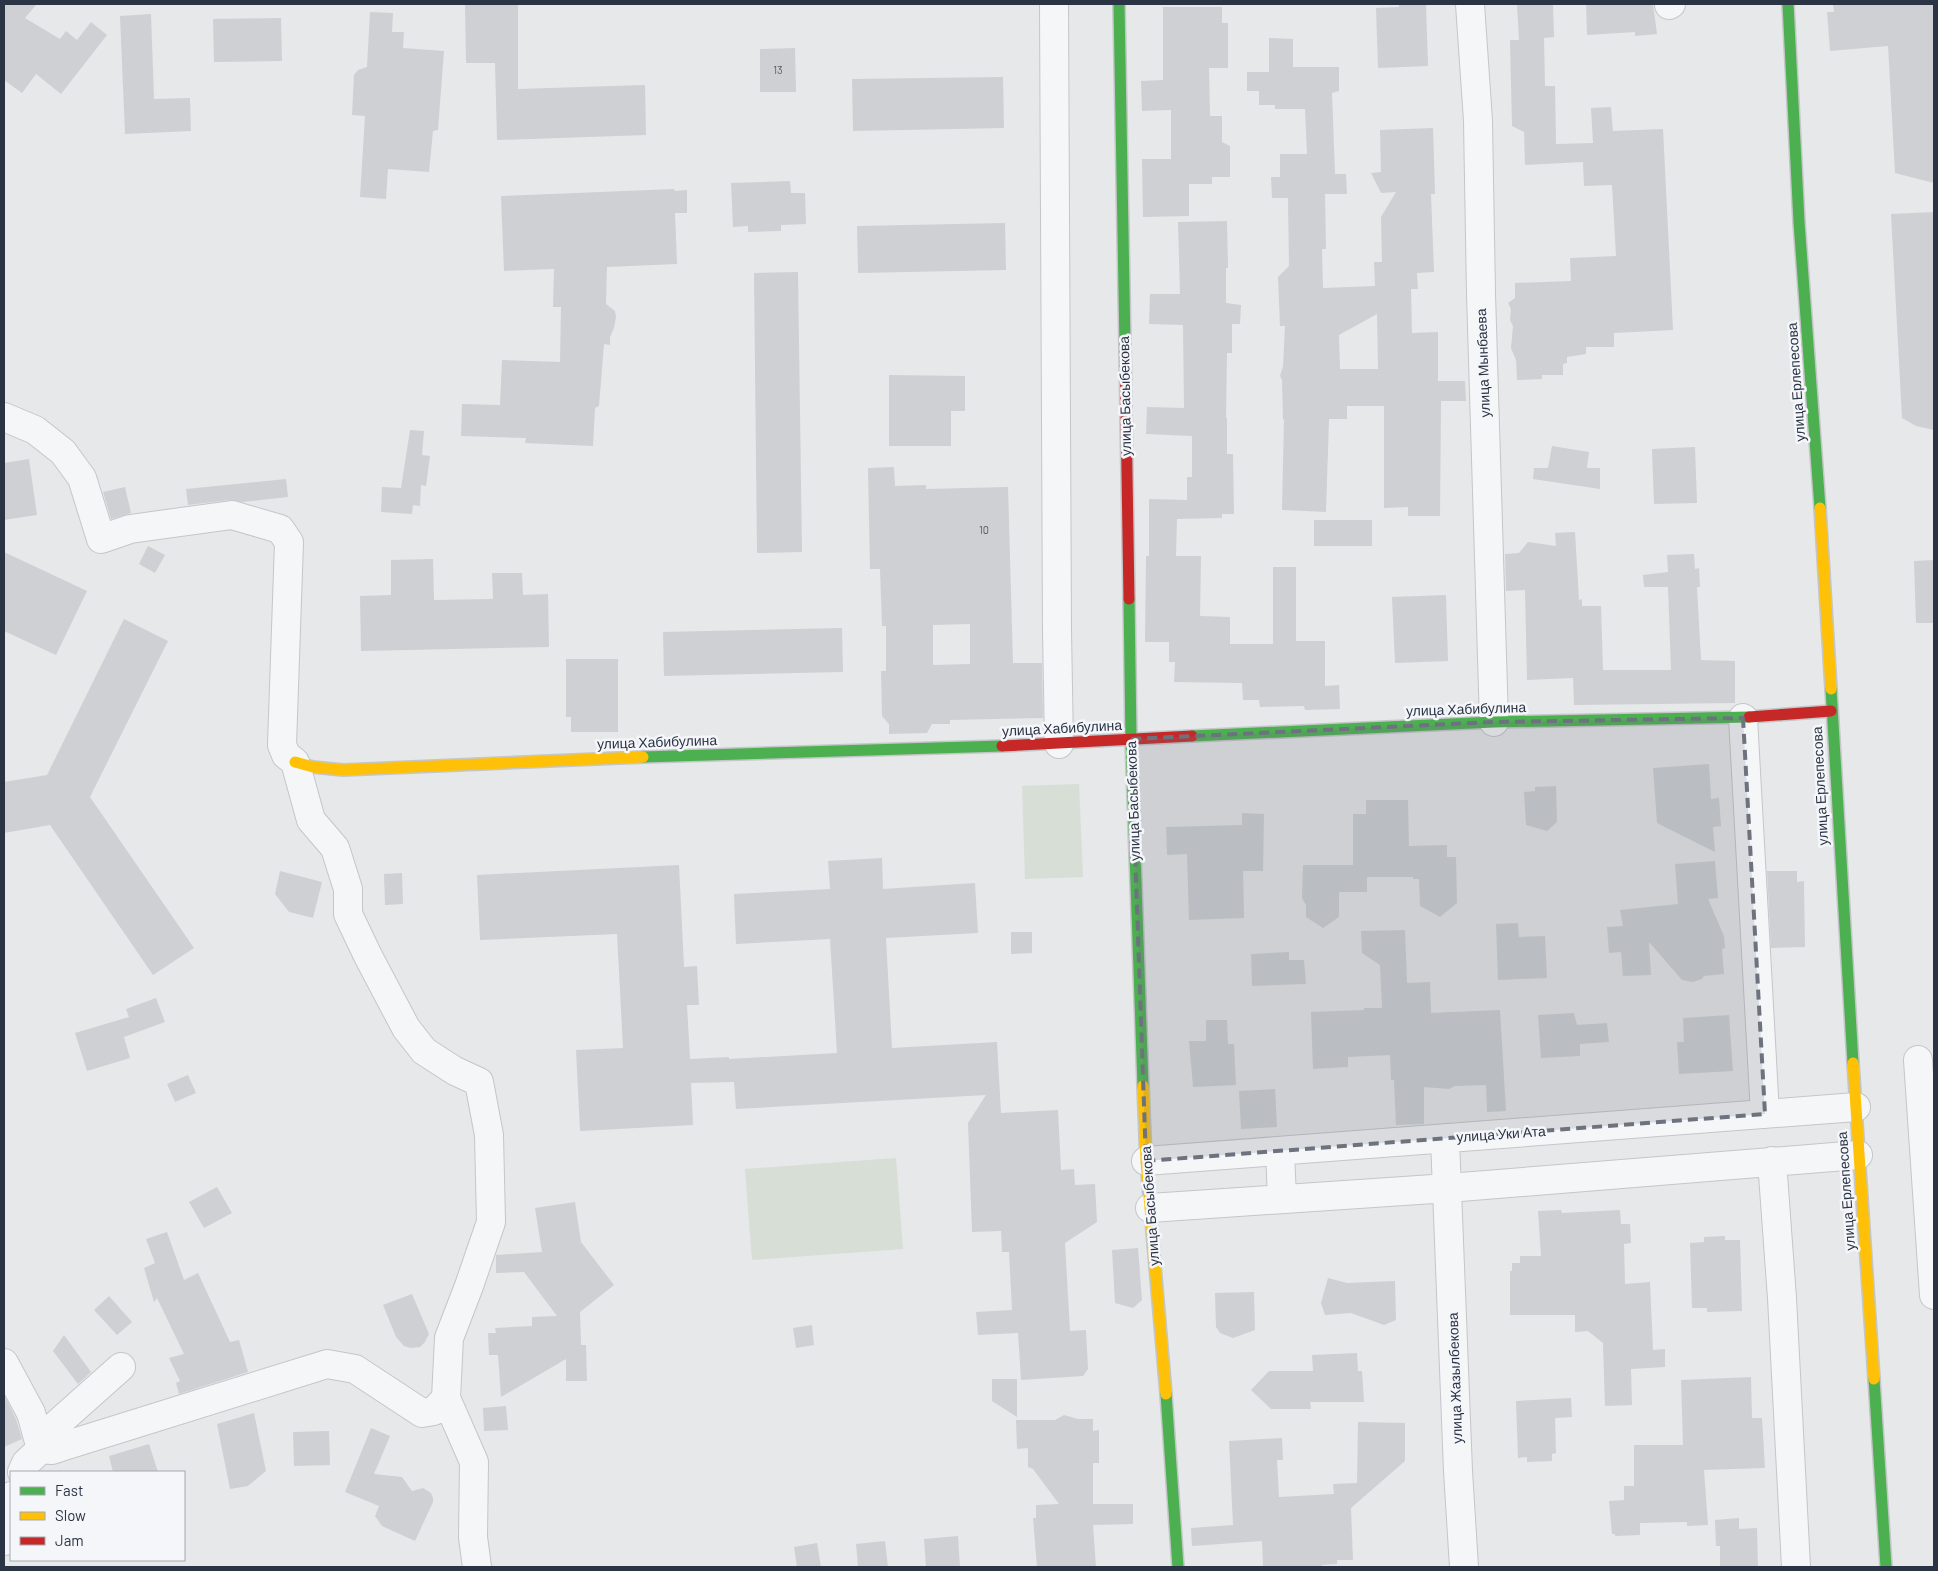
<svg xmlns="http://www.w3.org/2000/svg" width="1938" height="1571" viewBox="0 0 1938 1571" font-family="Barlow,sans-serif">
<rect width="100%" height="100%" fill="#e6e8ea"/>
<path fill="#d6ded6" d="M 1079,784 L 1083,877 L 1025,879 L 1022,786 Z
M 896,1158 L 903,1249 L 752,1260 L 745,1169 Z"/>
<path fill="#ced0d3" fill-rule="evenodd" d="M 4,4 L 37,4 L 25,18 L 60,39 L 66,31 L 77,40 L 91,22 L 107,35 L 61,94 L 36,74 L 22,93 L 4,80 Z
M 465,4 L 518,4 L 518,89 L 645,85 L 646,135 L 497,140 L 495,63 L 466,63 Z
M 1399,4 L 1426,4 L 1428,66 L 1378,68 L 1376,8 L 1399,7 Z
M 1517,4 L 1553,4 L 1554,37 L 1544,38 L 1545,86 L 1555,86 L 1556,144 L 1593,143 L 1591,108 L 1611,107 L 1613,131 L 1663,129 L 1673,330 L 1614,333 L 1614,347 L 1586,347 L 1586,354 L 1567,357 L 1567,363 L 1563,364 L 1563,375 L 1542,375 L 1542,379 L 1517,380 L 1516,360 L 1511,348 L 1513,326 L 1510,320 L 1511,309 L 1508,303 L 1515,298 L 1515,283 L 1571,281 L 1570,258 L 1616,256 L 1612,185 L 1584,186 L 1583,162 L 1525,165 L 1524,132 L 1512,126 L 1510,40 L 1519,40 Z
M 1586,4 L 1653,4 L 1657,34 L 1635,36 L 1635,32 L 1587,35 Z
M 1833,4 L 1934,4 L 1934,183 L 1895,173 L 1888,46 L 1830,51 L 1827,12 L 1834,12 Z
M 1163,7 L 1222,7 L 1222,23 L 1228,23 L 1228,68 L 1209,68 L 1210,116 L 1222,116 L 1222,142 L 1230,146 L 1230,177 L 1212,177 L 1212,184 L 1189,184 L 1189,216 L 1143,217 L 1142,159 L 1171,159 L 1171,110 L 1142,111 L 1141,81 L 1163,80 Z
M 370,12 L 393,13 L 392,32 L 404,32 L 403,48 L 444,51 L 438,130 L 433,131 L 429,172 L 388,169 L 386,199 L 360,197 L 365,116 L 352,115 L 354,75 L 358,70 L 367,67 Z
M 151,14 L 154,99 L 190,98 L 191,131 L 125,134 L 120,16 Z
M 281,18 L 282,61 L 214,62 L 213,19 Z
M 1269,38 L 1293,39 L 1293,67 L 1339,67 L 1339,91 L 1332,93 L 1335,174 L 1346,174 L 1347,194 L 1325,194 L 1326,249 L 1322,249 L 1323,288 L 1375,286 L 1374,262 L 1382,262 L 1381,217 L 1396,192 L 1381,193 L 1371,173 L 1381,172 L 1380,130 L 1433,128 L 1435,194 L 1431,194 L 1434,272 L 1417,273 L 1418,289 L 1411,289 L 1412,333 L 1438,332 L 1438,381 L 1465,381 L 1466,401 L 1441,401 L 1440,516 L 1408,516 L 1408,507 L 1384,508 L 1384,406 L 1347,406 L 1347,419 L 1329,419 L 1326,512 L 1282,510 L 1284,419 L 1283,420 L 1282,380 L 1280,376 L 1283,366 L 1285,326 L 1280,326 L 1278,277 L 1289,266 L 1288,198 L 1272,198 L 1271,177 L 1280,177 L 1280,154 L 1307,154 L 1305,109 L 1275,109 L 1275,105 L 1259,105 L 1259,91 L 1247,91 L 1247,72 L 1269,72 ZM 1377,314 L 1378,369 L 1340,369 L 1339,335 Z
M 795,48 L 796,92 L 760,92 L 760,49 Z
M 1003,77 L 1004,128 L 853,131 L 852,79 Z
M 790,181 L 791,193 L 805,193 L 806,224 L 781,225 L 781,231 L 748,232 L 748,226 L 733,227 L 731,183 Z
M 674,189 L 675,191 L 687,190 L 687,213 L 675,213 L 677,264 L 607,267 L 606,304 L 615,311 L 616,317 L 614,328 L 610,337 L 610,345 L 604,344 L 599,406 L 595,408 L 593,446 L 525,443 L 526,438 L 461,436 L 462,404 L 500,405 L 502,360 L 560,362 L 561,307 L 553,307 L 554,269 L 504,271 L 501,196 Z
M 1934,212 L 1934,430 L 1916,426 L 1902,418 L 1891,214 Z
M 1227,221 L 1228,268 L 1226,268 L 1226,303 L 1241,305 L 1240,324 L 1232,324 L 1232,353 L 1227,353 L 1226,418 L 1227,418 L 1227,454 L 1233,454 L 1234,514 L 1222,514 L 1222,518 L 1177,519 L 1176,556 L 1201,556 L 1200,616 L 1230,617 L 1230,644 L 1273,644 L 1273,567 L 1296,567 L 1296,641 L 1325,641 L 1325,686 L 1339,685 L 1340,709 L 1305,710 L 1304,706 L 1260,707 L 1259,700 L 1243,700 L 1242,683 L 1174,682 L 1175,662 L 1169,662 L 1169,642 L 1145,642 L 1146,556 L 1149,556 L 1149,499 L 1187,500 L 1187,477 L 1192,477 L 1192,436 L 1146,434 L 1147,407 L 1184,408 L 1183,325 L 1149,324 L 1150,294 L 1180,294 L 1178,222 Z
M 1005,223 L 1006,270 L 858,273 L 857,226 Z
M 798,272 L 802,552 L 757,553 L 754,273 Z
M 889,375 L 965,376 L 965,411 L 951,411 L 951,446 L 889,446 Z
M 410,430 L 424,431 L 422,455 L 430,456 L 426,486 L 421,485 L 420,506 L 413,505 L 412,514 L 381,512 L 382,487 L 401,488 Z
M 1552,446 L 1589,452 L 1587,468 L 1600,468 L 1600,489 L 1533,479 L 1534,468 L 1548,468 Z
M 1695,447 L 1697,503 L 1654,504 L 1652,449 Z
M 29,459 L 37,515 L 4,520 L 4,463 Z
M 894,467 L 895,486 L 926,485 L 926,489 L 1008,487 L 1013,663 L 1042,663 L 1043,718 L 950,720 L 950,724 L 932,724 L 927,733 L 889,734 L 889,724 L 882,716 L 881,671 L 886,671 L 886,626 L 882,626 L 880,569 L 870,569 L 868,468 ZM 970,624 L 970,664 L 933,665 L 933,625 Z
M 286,479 L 288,497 L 242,502 L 230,500 L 188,505 L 186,489 Z
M 125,487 L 131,513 L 111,519 L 103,492 Z
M 1314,520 L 1372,520 L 1372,546 L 1314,546 Z
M 1575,532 L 1579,600 L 1582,599 L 1582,606 L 1601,606 L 1603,670 L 1671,670 L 1668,587 L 1644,587 L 1643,575 L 1668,572 L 1667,555 L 1694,554 L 1695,569 L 1699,568 L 1700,587 L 1697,587 L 1701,660 L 1735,661 L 1735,703 L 1574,705 L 1573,678 L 1527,680 L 1525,590 L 1506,591 L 1505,554 L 1519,553 L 1528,542 L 1556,546 L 1555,533 Z
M 148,546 L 165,555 L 155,573 L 139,564 Z
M 4,552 L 87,591 L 56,655 L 4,631 Z
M 433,559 L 434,600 L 493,599 L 492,573 L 522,573 L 523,595 L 548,594 L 549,647 L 361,651 L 360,596 L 391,595 L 391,560 Z
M 1934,560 L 1934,623 L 1916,623 L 1914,561 Z
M 1446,595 L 1448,661 L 1395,663 L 1392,597 Z
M 124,619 L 168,641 L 90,797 L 194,948 L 153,975 L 50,825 L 4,833 L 4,782 L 47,775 Z
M 842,628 L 843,672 L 664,676 L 663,632 Z
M 566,659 L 618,659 L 618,732 L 571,732 L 571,717 L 566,717 Z
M 1709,764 L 1711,799 L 1719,798 L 1721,826 L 1713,827 L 1715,852 L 1657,823 L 1653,768 Z
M 1556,786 L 1557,822 L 1547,831 L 1526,825 L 1524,792 L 1535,791 L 1535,787 Z
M 1366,800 L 1408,800 L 1409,846 L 1447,845 L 1447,857 L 1456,857 L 1457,903 L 1440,917 L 1420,906 L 1419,879 L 1413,879 L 1413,877 L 1367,877 L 1367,892 L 1339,892 L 1339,917 L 1323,928 L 1306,917 L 1306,905 L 1302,898 L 1303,865 L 1353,865 L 1353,814 L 1366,814 Z
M 1242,813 L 1264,814 L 1263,871 L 1243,871 L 1244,918 L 1189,920 L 1187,854 L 1167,855 L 1166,827 L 1242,825 Z
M 882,858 L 883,889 L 975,883 L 978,933 L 886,938 L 892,1048 L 997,1042 L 1001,1113 L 1058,1110 L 1061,1170 L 1074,1169 L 1075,1185 L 1095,1184 L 1097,1222 L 1065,1243 L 1070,1331 L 1086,1330 L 1088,1369 L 1083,1376 L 1021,1380 L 1018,1333 L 978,1335 L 976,1312 L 1012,1310 L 1009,1252 L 1002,1252 L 1001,1231 L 972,1232 L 968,1123 L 986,1095 L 736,1109 L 734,1082 L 691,1083 L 693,1125 L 580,1131 L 576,1050 L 623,1048 L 617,934 L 480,940 L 477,875 L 679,865 L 684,967 L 697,966 L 699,1005 L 687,1005 L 690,1059 L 729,1057 L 729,1059 L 837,1053 L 830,939 L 736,944 L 734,894 L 830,889 L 828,861 Z
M 1715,861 L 1718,898 L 1708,899 L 1724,936 L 1725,948 L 1722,949 L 1724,974 L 1704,976 L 1702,979 L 1693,982 L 1682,980 L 1649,942 L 1651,975 L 1623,976 L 1621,952 L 1609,953 L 1607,927 L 1623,926 L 1620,910 L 1678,904 L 1675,864 Z
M 280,871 L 322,882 L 313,918 L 289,912 L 275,894 Z
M 1767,871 L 1797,871 L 1797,882 L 1804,881 L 1805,947 L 1771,948 Z
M 402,873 L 403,904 L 385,905 L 384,874 Z
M 1518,923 L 1519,937 L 1545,936 L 1547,978 L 1498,980 L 1496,924 Z
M 1405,930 L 1407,983 L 1430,982 L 1431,1013 L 1500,1010 L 1506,1111 L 1487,1112 L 1486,1085 L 1455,1086 L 1449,1089 L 1424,1087 L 1424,1124 L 1396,1125 L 1394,1080 L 1391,1080 L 1390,1055 L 1348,1057 L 1348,1067 L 1313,1069 L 1311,1012 L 1364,1010 L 1364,1008 L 1382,1008 L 1380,965 L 1362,953 L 1361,931 Z
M 1011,932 L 1032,932 L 1032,953 L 1011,954 Z
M 1289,952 L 1289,960 L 1304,960 L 1306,984 L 1252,986 L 1251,954 Z
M 156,998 L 165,1022 L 124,1037 L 130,1058 L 87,1071 L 75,1033 L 129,1017 L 126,1009 Z
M 1574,1013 L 1577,1025 L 1607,1023 L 1609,1042 L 1580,1044 L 1580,1056 L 1541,1058 L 1538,1015 Z
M 1729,1015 L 1733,1071 L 1679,1074 L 1677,1042 L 1684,1042 L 1683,1018 Z
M 1206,1020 L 1227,1020 L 1228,1044 L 1234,1044 L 1236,1085 L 1193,1087 L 1189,1041 L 1206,1041 Z
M 188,1075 L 196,1093 L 175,1102 L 167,1084 Z
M 1275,1089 L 1277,1127 L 1241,1129 L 1239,1091 Z
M 217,1187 L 232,1213 L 204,1228 L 189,1202 Z
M 575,1202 L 581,1242 L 614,1285 L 580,1312 L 581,1345 L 586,1345 L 587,1381 L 566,1381 L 566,1359 L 501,1397 L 498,1355 L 489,1355 L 488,1333 L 496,1333 L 495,1328 L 532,1326 L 532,1317 L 557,1316 L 524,1272 L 496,1273 L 496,1255 L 542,1252 L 535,1208 Z
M 1561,1210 L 1562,1213 L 1620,1210 L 1621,1224 L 1630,1224 L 1631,1243 L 1624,1244 L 1625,1284 L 1650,1282 L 1653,1350 L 1665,1349 L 1665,1367 L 1631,1369 L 1632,1405 L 1605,1406 L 1603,1343 L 1588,1331 L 1575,1332 L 1575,1315 L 1510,1315 L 1510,1271 L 1512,1271 L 1512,1263 L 1520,1263 L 1520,1256 L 1541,1256 L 1538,1211 Z
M 167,1232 L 184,1280 L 198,1273 L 230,1342 L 239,1340 L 248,1372 L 179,1394 L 176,1383 L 180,1381 L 169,1358 L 184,1354 L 157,1298 L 154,1302 L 144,1268 L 155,1263 L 146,1239 Z
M 1725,1236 L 1725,1240 L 1740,1240 L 1742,1311 L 1707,1312 L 1707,1308 L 1692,1308 L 1690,1243 L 1704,1242 L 1704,1237 Z
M 1138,1248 L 1142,1300 L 1133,1308 L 1115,1303 L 1112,1250 Z
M 1328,1278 L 1347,1283 L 1395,1281 L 1396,1320 L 1384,1325 L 1351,1313 L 1325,1315 L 1321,1303 Z
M 1254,1292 L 1255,1330 L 1233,1338 L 1220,1333 L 1216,1327 L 1215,1293 Z
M 412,1294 L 429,1334 L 425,1342 L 420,1347 L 411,1348 L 404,1346 L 396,1337 L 383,1305 Z
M 109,1296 L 132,1322 L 117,1335 L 94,1310 Z
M 812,1325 L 814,1345 L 796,1348 L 793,1328 Z
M 64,1335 L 91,1372 L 78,1384 L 53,1351 Z
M 1357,1353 L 1358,1371 L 1362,1371 L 1364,1402 L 1310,1402 L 1311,1409 L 1271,1409 L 1251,1390 L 1269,1371 L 1313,1371 L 1312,1355 Z
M 1751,1377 L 1752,1418 L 1762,1418 L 1765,1468 L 1704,1470 L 1708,1525 L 1687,1526 L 1687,1522 L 1640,1523 L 1640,1535 L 1615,1536 L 1615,1534 L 1612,1534 L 1609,1501 L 1624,1500 L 1624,1486 L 1634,1486 L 1634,1445 L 1683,1445 L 1681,1380 Z
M 992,1379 L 1017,1379 L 1017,1417 L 992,1401 Z
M 4,1395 L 16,1419 L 22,1439 L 4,1447 Z
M 1571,1398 L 1572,1417 L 1555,1418 L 1556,1453 L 1552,1454 L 1552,1461 L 1527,1462 L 1527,1457 L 1518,1458 L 1516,1401 Z
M 506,1406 L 508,1430 L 484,1431 L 483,1408 Z
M 254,1413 L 266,1471 L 248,1486 L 230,1489 L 217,1424 Z
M 1064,1415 L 1078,1419 L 1093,1419 L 1093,1431 L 1099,1430 L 1099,1463 L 1093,1463 L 1093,1504 L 1133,1504 L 1133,1524 L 1093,1525 L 1096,1567 L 1037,1567 L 1033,1518 L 1036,1518 L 1036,1505 L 1059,1504 L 1033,1469 L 1028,1467 L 1028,1448 L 1017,1449 L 1016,1420 L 1055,1420 Z
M 1358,1422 L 1405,1423 L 1405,1461 L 1351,1508 L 1353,1560 L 1337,1560 L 1337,1564 L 1322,1565 L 1322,1567 L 1263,1567 L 1262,1541 L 1192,1546 L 1191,1528 L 1233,1525 L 1229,1441 L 1282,1438 L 1283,1460 L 1277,1460 L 1279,1497 L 1334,1494 L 1333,1484 L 1357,1483 Z
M 371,1428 L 390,1436 L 374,1474 L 402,1477 L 412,1491 L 423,1488 L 431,1493 L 433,1498 L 433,1502 L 415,1541 L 382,1526 L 375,1516 L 379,1506 L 345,1492 Z
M 329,1431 L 330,1465 L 294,1466 L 293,1432 Z
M 149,1444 L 158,1472 L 113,1472 L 109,1456 Z
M 1739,1518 L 1739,1529 L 1757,1528 L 1758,1567 L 1720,1567 L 1720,1546 L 1716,1546 L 1715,1520 Z
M 958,1536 L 960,1567 L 926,1567 L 924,1539 Z
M 885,1541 L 888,1567 L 858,1567 L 856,1544 Z
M 817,1543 L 821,1567 L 797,1567 L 794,1547 Z"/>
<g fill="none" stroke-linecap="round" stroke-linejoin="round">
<defs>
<path id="street" d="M 1054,4 L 1057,631 L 1059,744
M 1470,4 L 1478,121 L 1481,294 L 1494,722
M 1669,5 L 1671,4
M 4,417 L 35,430 L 63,452 L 82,478 L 101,539 L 130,529 L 232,515 L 280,529 L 289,542 L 282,745 L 286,755 L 295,762 L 311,820 L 335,848 L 348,889 L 348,914 L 368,956 L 406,1028 L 424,1051 L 455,1071 L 479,1082 L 489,1135 L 491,1222 L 469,1286 L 449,1338 L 446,1398 L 474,1462 L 473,1537 L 477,1567
M 1743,718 L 1765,1114
M 1918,1060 L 1934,1295
M 1445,1139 L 1458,1471 L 1464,1567
M 1280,1151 L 1282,1199
M 1146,1161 L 1856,1107
M 1772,1161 L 1782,1298 L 1796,1567
M 1150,1208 L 1448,1188 L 1858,1155
M 4,1363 L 31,1413 L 41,1449 L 52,1450 L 64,1446 L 327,1364 L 355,1369 L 422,1413 L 434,1411 L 446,1398
M 39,1440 L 121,1367
M 22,1472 L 26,1463 L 41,1449
M 4,1541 L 7,1505 L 11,1496"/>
<path id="fast" d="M 1119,4 L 1125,347
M 1788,4 L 1799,222 L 1820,508
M 1129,599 L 1131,739 L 1143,1086
M 1831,689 L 1853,1063
M 1192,736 L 1494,722 L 1749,717
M 643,757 L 1002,746
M 1874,1379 L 1886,1567
M 1166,1394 L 1178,1567"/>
<path id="slow" d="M 1820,508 L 1831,689
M 295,762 L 313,767 L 343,770 L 643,757
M 1853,1063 L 1874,1379
M 1143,1086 L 1146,1161 L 1166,1394"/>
<path id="jam" d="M 1125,347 L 1129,599
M 1749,717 L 1831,711
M 1002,746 L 1192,736"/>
</defs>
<use href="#street" stroke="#c4c6c8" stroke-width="30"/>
<use href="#fast" stroke="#c4c6c8" stroke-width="14"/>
<use href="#slow" stroke="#c4c6c8" stroke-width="14"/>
<use href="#jam" stroke="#c4c6c8" stroke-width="14"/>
<use href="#street" stroke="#f5f6f7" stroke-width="28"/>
<use href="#fast" stroke="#4caf50" stroke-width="11"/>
<use href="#slow" stroke="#ffc107" stroke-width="11"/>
<use href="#jam" stroke="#c62828" stroke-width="11"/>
</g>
<path fill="#6c737f" fill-opacity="0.2" stroke="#6c737f" stroke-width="4" stroke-dasharray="10 6" stroke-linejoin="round" d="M 1743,718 L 1765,1114 L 1146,1161 L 1131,739 L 1494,722 Z"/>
<g text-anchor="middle" stroke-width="5" stroke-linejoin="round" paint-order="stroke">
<g font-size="11" fill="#545c69">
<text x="778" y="74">13</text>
<text x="984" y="534">10</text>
</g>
<g font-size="14" fill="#2b3445" stroke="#f4f6f9">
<text transform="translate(1483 363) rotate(-92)" y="5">улица Мынбаева</text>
<text transform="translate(1796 382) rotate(-94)" y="5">улица Ерлепесова</text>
<text transform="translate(1125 396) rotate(-91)" y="5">улица Басыбекова</text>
<text transform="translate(1466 709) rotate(-2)" y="5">улица Хабибулина</text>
<text transform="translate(1062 728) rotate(-3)" y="5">улица Хабибулина</text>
<text transform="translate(657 742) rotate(-2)" y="5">улица Хабибулина</text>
<text transform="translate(1820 786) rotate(-93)" y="5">улица Ерлепесова</text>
<text transform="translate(1133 801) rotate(-92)" y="5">улица Басыбекова</text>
<text transform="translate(1501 1134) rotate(-4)" y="5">улица Уки Ата</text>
<text transform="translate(1846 1191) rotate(-94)" y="5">улица Ерлепесова</text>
<text transform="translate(1150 1206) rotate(-94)" y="5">улица Басыбекова</text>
<text transform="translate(1455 1378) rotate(-92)" y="5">улица Жазылбекова</text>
</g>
</g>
<rect width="1938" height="1571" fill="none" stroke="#2b3445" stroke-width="10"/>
<rect x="10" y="1471" width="175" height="90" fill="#f4f6f9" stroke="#a4a8b1"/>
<rect x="20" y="1487" width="25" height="8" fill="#4caf50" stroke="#a4a8b1"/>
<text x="55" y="1496" font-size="15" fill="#2b3445">Fast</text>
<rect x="20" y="1512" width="25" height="8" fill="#ffc107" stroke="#a4a8b1"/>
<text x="55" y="1521" font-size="15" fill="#2b3445">Slow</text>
<rect x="20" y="1537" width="25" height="8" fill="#c62828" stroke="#a4a8b1"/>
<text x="55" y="1546" font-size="15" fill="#2b3445">Jam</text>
</svg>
